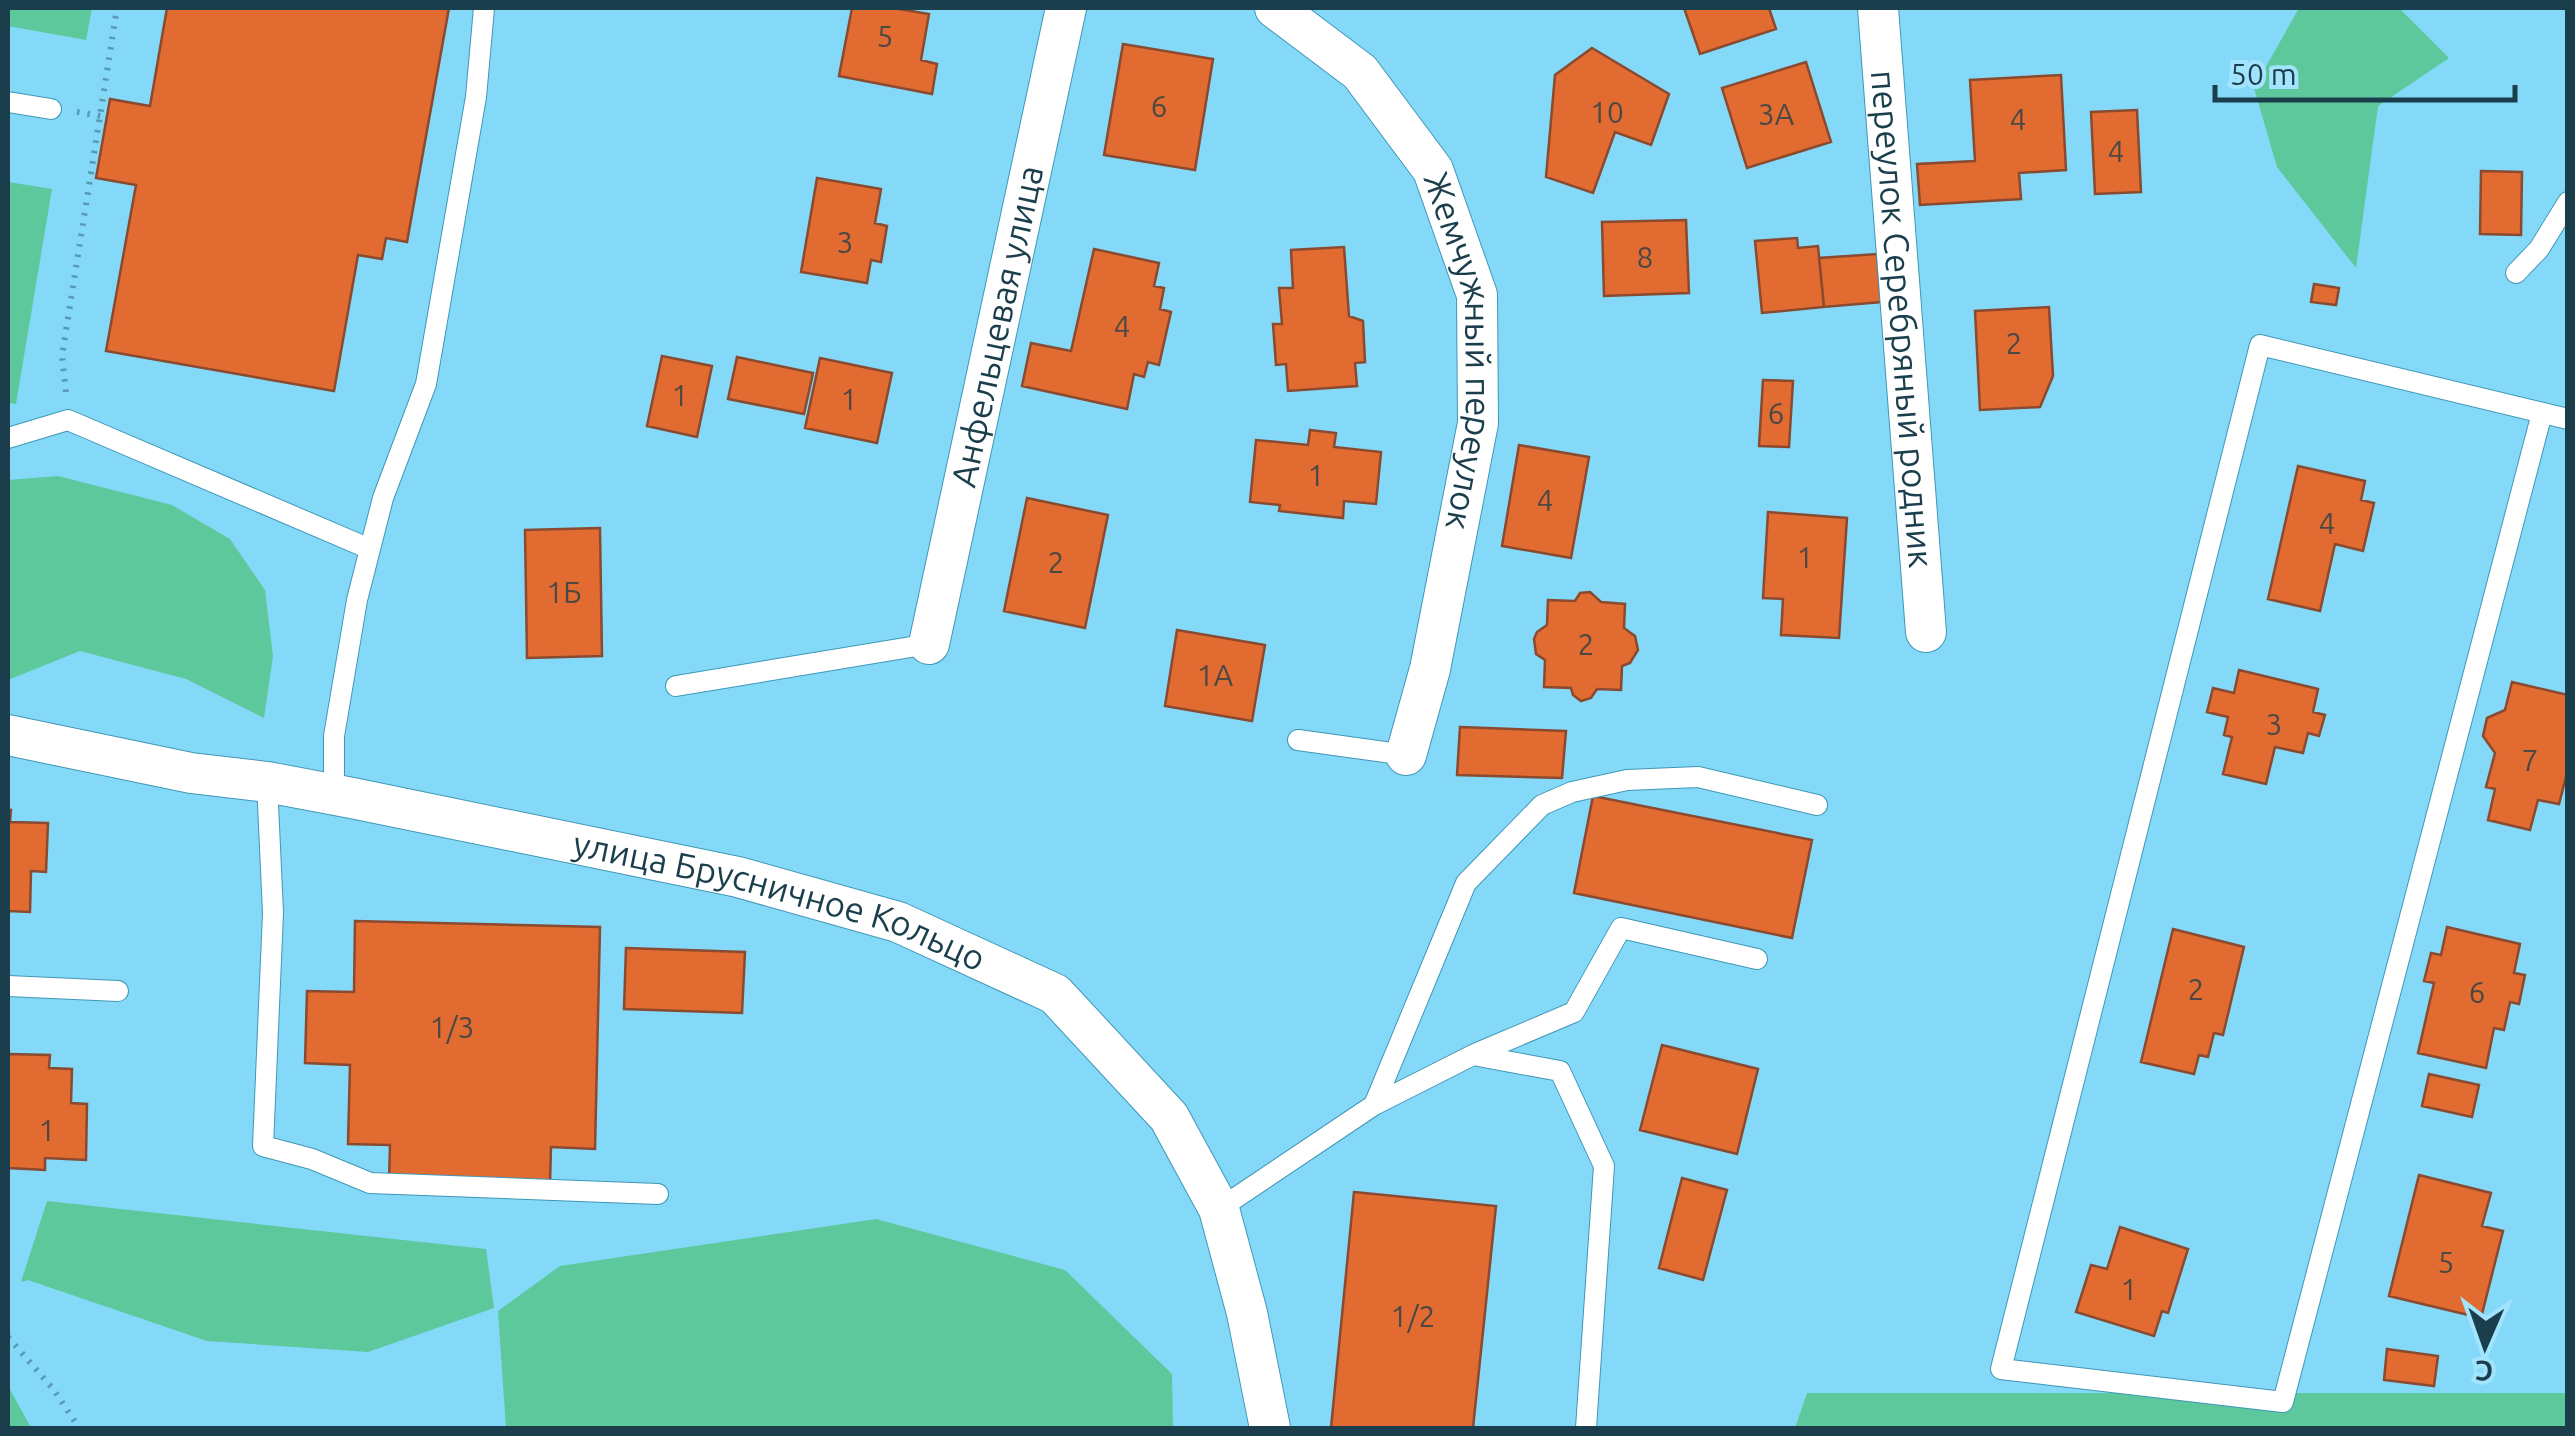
<svg xmlns="http://www.w3.org/2000/svg" width="2575" height="1436" viewBox="0 0 2575 1436" font-family="Ubuntu,sans-serif">
<rect width="100%" height="100%" fill="#84d9f9"/>
<path fill="#5cc89b" d="M 8,8 L 92,8 L 86,40 L 8,26 Z
M 2299,8 L 2399,8 L 2449,58 L 2378,106 L 2356,268 L 2277,167 L 2254,88 Z
M 8,182 L 52,189 L 16,404 L 8,403 Z
M 58,476 L 172,505 L 230,539 L 265,590 L 273,656 L 264,718 L 186,679 L 80,651 L 8,680 L 8,480 Z
M 47,1201 L 486,1249 L 494,1308 L 368,1352 L 207,1341 L 28,1280 L 21,1282 Z
M 876,1219 L 1065,1270 L 1172,1374 L 1173,1428 L 506,1428 L 498,1311 L 560,1266 Z
M 8,1386 L 29,1424 L 33,1428 L 8,1428 Z
M 1807,1393 L 2568,1393 L 2567,1428 L 1795,1428 Z"/>
<path fill="#e26b31" stroke="#894a2f" stroke-width="2.5" d="M 167,8 L 449,8 L 407,242 L 386,238 L 382,259 L 358,255 L 334,391 L 106,351 L 136,185 L 96,178 L 110,99 L 150,106 Z
M 852,8 L 893,8 L 929,14 L 921,60 L 937,64 L 932,94 L 839,76 Z
M 1684,8 L 1769,8 L 1776,29 L 1700,54 Z
M 1123,44 L 1213,59 L 1195,170 L 1104,155 Z
M 1592,48 L 1669,94 L 1651,145 L 1615,132 L 1593,193 L 1546,177 L 1555,75 Z
M 1806,62 L 1831,142 L 1747,168 L 1722,88 Z
M 2061,75 L 2066,170 L 2019,173 L 2021,199 L 1920,205 L 1917,164 L 1975,161 L 1970,80 Z
M 2137,110 L 2141,192 L 2095,194 L 2091,112 Z
M 2481,171 L 2522,172 L 2521,235 L 2480,234 Z
M 817,178 L 881,189 L 875,223 L 887,226 L 881,262 L 871,260 L 867,283 L 801,272 Z
M 1686,220 L 1689,293 L 1604,296 L 1602,222 Z
M 1797,238 L 1798,248 L 1818,246 L 1824,307 L 1762,313 L 1755,241 Z
M 1344,247 L 1349,316 L 1363,321 L 1365,362 L 1355,363 L 1357,386 L 1288,391 L 1286,364 L 1276,365 L 1273,324 L 1282,324 L 1279,288 L 1293,288 L 1291,250 Z
M 1094,249 L 1159,263 L 1154,286 L 1164,288 L 1160,309 L 1171,312 L 1159,365 L 1148,362 L 1144,377 L 1134,374 L 1127,409 L 1022,386 L 1031,343 L 1071,351 Z
M 1877,254 L 1881,302 L 1824,307 L 1819,258 Z
M 2314,284 L 2339,288 L 2336,305 L 2311,302 Z
M 2049,307 L 2053,376 L 2040,407 L 1980,410 L 1975,311 Z
M 662,356 L 712,366 L 697,437 L 647,426 Z
M 737,357 L 813,373 L 804,414 L 728,399 Z
M 820,358 L 892,373 L 877,443 L 805,428 Z
M 1763,380 L 1793,381 L 1789,447 L 1759,446 Z
M 1310,430 L 1336,433 L 1334,447 L 1381,452 L 1376,504 L 1344,501 L 1343,518 L 1279,511 L 1280,505 L 1250,502 L 1256,440 L 1308,445 Z
M 1519,445 L 1589,457 L 1571,558 L 1502,546 Z
M 2298,466 L 2365,481 L 2361,500 L 2374,503 L 2363,551 L 2335,544 L 2320,611 L 2268,599 Z
M 1027,498 L 1108,515 L 1085,628 L 1004,611 Z
M 1768,512 L 1847,518 L 1839,638 L 1781,635 L 1783,599 L 1763,598 Z
M 600,528 L 602,656 L 527,658 L 525,530 Z
M 1590,592 L 1601,602 L 1625,604 L 1624,628 L 1635,636 L 1638,650 L 1630,663 L 1622,666 L 1621,690 L 1597,689 L 1591,698 L 1581,701 L 1573,695 L 1571,688 L 1544,687 L 1545,660 L 1536,654 L 1534,639 L 1537,632 L 1547,625 L 1548,600 L 1575,601 L 1580,593 Z
M 1177,630 L 1265,645 L 1252,721 L 1165,706 Z
M 2239,670 L 2318,689 L 2313,712 L 2325,715 L 2319,736 L 2308,733 L 2303,753 L 2275,747 L 2266,784 L 2223,774 L 2232,737 L 2224,735 L 2228,717 L 2207,712 L 2213,688 L 2234,693 Z
M 2512,682 L 2568,695 L 2568,769 L 2559,804 L 2538,800 L 2530,830 L 2488,820 L 2495,789 L 2486,787 L 2495,753 L 2483,736 L 2487,718 L 2505,710 Z
M 1460,727 L 1566,731 L 1562,778 L 1457,775 Z
M 1593,796 L 1812,840 L 1792,938 L 1574,893 Z
M 8,810 L 11,810 L 10,822 L 48,823 L 46,872 L 31,871 L 30,912 L 8,911 L 8,924 Z
M 355,921 L 600,927 L 595,1149 L 551,1147 L 550,1183 L 389,1180 L 390,1145 L 348,1144 L 350,1065 L 305,1063 L 307,991 L 354,992 Z
M 2447,927 L 2520,944 L 2514,973 L 2525,975 L 2519,1004 L 2510,1002 L 2504,1030 L 2494,1028 L 2486,1068 L 2418,1053 L 2434,983 L 2424,981 L 2431,953 L 2441,955 Z
M 2173,929 L 2244,947 L 2223,1035 L 2214,1033 L 2208,1057 L 2199,1055 L 2194,1074 L 2141,1062 Z
M 626,948 L 745,952 L 742,1013 L 624,1009 Z
M 1662,1045 L 1758,1069 L 1737,1154 L 1640,1130 Z
M 8,1054 L 50,1055 L 49,1068 L 72,1069 L 71,1103 L 87,1104 L 86,1160 L 45,1158 L 45,1170 L 8,1168 Z
M 2429,1074 L 2479,1085 L 2472,1117 L 2422,1106 Z
M 2419,1175 L 2491,1193 L 2482,1226 L 2503,1231 L 2481,1318 L 2389,1296 Z
M 1682,1178 L 1727,1190 L 1703,1280 L 1659,1268 Z
M 1354,1192 L 1496,1206 L 1473,1428 L 1331,1428 Z
M 2120,1227 L 2188,1249 L 2168,1313 L 2162,1311 L 2154,1336 L 2076,1312 L 2091,1265 L 2107,1269 Z
M 2387,1349 L 2438,1356 L 2434,1386 L 2384,1380 Z"/>
<g fill="none" stroke-linecap="round" stroke-linejoin="round">
<defs>
<path id="lane" d="M 8,102 L 51,109
M 2516,273 L 2539,249 L 2568,202
M 2542,413 L 2283,1402 L 2001,1369 L 2260,345 L 2568,419
M 8,438 L 68,420 L 370,549
M 676,686 L 929,644
M 1298,740 L 1406,755
M 267,782 L 273,913 L 263,1146 L 312,1159 L 370,1183 L 658,1194
M 334,794 L 334,736 L 357,600 L 383,498 L 426,384 L 476,97 L 484,8
M 8,986 L 118,991
M 1475,1054 L 1574,1012 L 1621,928 L 1757,959
M 1374,1105 L 1466,883 L 1542,805 L 1572,792 L 1627,780 L 1698,777 L 1817,805
M 1219,1209 L 1374,1105 L 1473,1055 L 1560,1071 L 1604,1166 L 1586,1428"/>
<g id="street">
<path id="s1" d="M 1275,8 L 1360,72 L 1433,170 L 1477,295 L 1478,423 L 1430,669 L 1406,755"/>
<path id="s2" d="M 1878,8 L 1926,632"/>
<path id="s3" d="M 929,644 L 1066,8"/>
<path id="s4" d="M 8,735 L 191,773 L 267,782 L 352,798 L 738,877 L 898,922 L 1055,994 L 1169,1117 L 1219,1209 L 1247,1313 L 1270,1428"/>
</g>
</defs>
<use href="#lane" stroke="#4097b5" stroke-width="22"/>
<use href="#street" stroke="#4097b5" stroke-width="42"/>
<path stroke="#599ab2" stroke-width="6" stroke-dasharray="2.5 8" stroke-linecap="butt" d="M 77,112 L 107,117
M 66,392 L 62,356 L 117,8
M 8,1337 L 54,1390 L 79,1428"/>
<use href="#lane" stroke="#fff" stroke-width="20"/>
<use href="#street" stroke="#fff" stroke-width="40"/>
</g>
<g text-anchor="middle" stroke-width="8" stroke-linejoin="round" paint-order="stroke">
<g font-size="30" fill="#4c4944">
<text x="885" y="47">5</text>
<text x="1159" y="117">6</text>
<text x="1607" y="123">10</text>
<text x="1776" y="125">3А</text>
<text x="2018" y="130">4</text>
<text x="2116" y="162">4</text>
<text x="845" y="253">3</text>
<text x="1645" y="268">8</text>
<text x="1122" y="337">4</text>
<text x="2014" y="354">2</text>
<text x="680" y="406">1</text>
<text x="849" y="410">1</text>
<text x="1776" y="424">6</text>
<text x="1316" y="486">1</text>
<text x="1545" y="511">4</text>
<text x="2327" y="534">4</text>
<text x="1805" y="568">1</text>
<text x="1056" y="573">2</text>
<text x="564" y="603">1Б</text>
<text x="1586" y="655">2</text>
<text x="1215" y="686">1А</text>
<text x="2274" y="735">3</text>
<text x="2530" y="771">7</text>
<text x="2196" y="1000">2</text>
<text x="2477" y="1003">6</text>
<text x="452" y="1038">1/3</text>
<text x="47" y="1141">1</text>
<text x="2446" y="1273">5</text>
<text x="2129" y="1300">1</text>
<text x="1413" y="1327">1/2</text>
</g>
<g font-size="35" fill="#1a3e4b" stroke="#a2e4fe">
<text dy="12" stroke="none"><textPath href="#s2" startOffset="312">переулок Серебряный родник</textPath></text>
<text dy="12" stroke="none"><textPath href="#s3" startOffset="325">Анфельцевая улица</textPath></text>
<text dy="12" stroke="none"><textPath href="#s1" startOffset="415">Жемчужный переулок</textPath></text>
<text dy="12" stroke="none"><textPath href="#s4" startOffset="790">улица Брусничное Кольцо</textPath></text>
</g>
</g>
<rect width="2575" height="1436" fill="none" stroke="#1a3e4b" stroke-width="20"/>
<g transform="translate(2485 1346) rotate(182)" stroke="#a2e4fe" stroke-width="8" paint-order="stroke">
<path d="M0-8L18 38L0 25L-18 38Z" fill="#1a3e4b"/>
<text y="-15" font-size="28" font-weight="bold" text-anchor="middle" fill="#1a3e4b">С</text>
</g>
<path d="M2215 85v15h300v-15" fill="none" stroke="#1a3e4b" stroke-width="5"/>
<text x="2230" y="85" font-size="30" fill="#1a3e4b" stroke="#a2e4fe" stroke-width="8" paint-order="stroke">50 m</text>
</svg>
